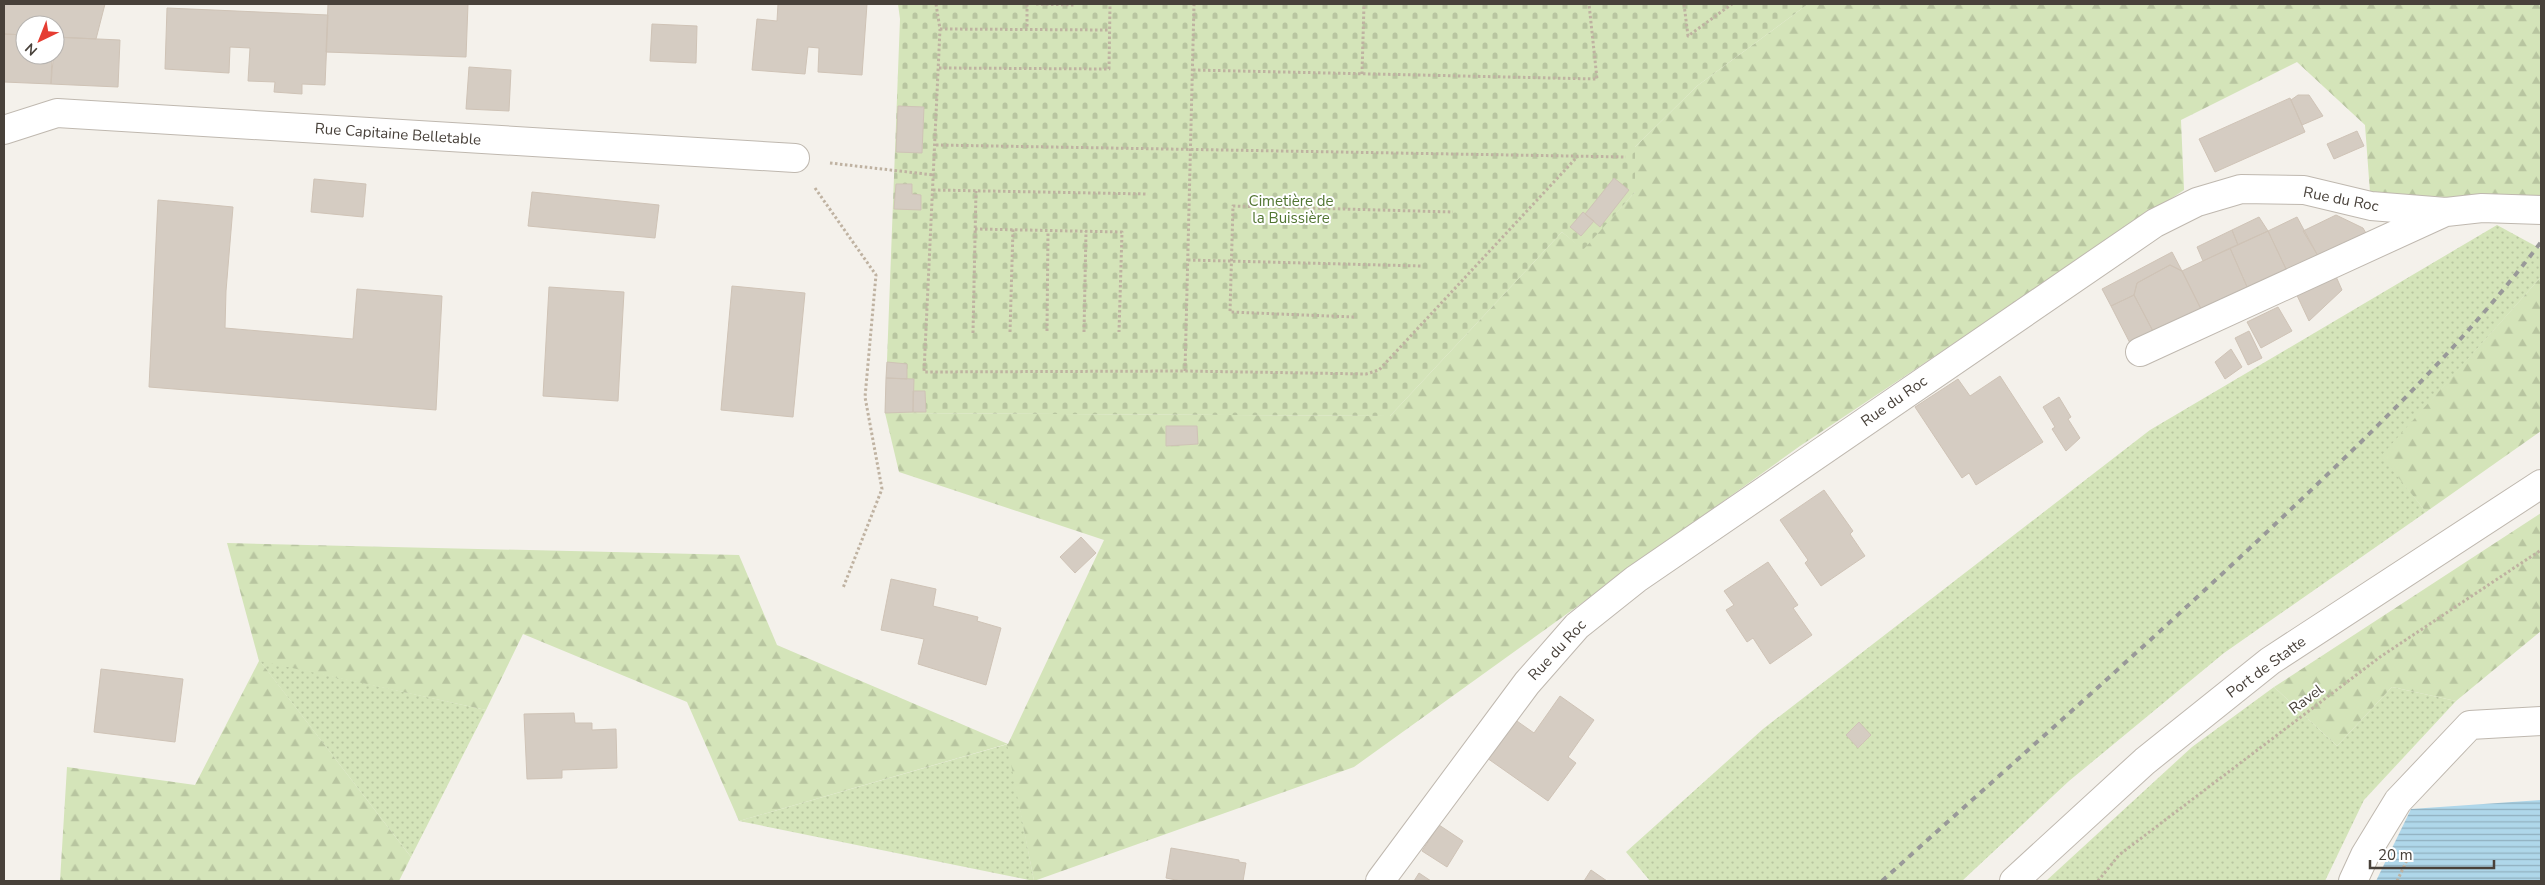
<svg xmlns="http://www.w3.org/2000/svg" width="2545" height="885" viewBox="0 0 2545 885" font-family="'Nunito Sans',sans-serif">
<defs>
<pattern id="grass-dots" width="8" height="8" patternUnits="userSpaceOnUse" patternTransform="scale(1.25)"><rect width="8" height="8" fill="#d4e4b9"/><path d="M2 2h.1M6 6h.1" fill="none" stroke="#b8c5a0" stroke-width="1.8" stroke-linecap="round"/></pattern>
<pattern id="forest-firs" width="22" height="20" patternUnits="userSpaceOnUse" patternTransform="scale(1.25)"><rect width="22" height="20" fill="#d4e4b9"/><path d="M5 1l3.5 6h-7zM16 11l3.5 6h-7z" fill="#b8c5a0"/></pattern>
<pattern id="cemetery-stones" width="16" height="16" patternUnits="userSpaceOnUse" patternTransform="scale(1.25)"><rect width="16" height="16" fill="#d4e4b9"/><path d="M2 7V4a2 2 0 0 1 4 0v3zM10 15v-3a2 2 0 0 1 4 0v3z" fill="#b8c5a0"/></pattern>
<pattern id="water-rules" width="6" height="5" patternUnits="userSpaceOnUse" patternTransform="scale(1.25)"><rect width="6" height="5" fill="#afd7ea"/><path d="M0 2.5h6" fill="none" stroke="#90b0bf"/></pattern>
</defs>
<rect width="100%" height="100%" fill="#f4f1eb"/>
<path fill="url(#grass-dots)" d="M 2497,225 L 2541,249 L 2541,277 L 2382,456 L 2426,512 L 2224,653 L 2069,781 L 1962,881 L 1650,881 L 1626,852 L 1763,729 L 2150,430 Z
M 259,660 L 486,710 L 411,857 Z
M 2274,687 L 2337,746 L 2392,687 L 2456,701 L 2364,800 L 2325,881 L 2046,881 L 2192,747 Z
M 1008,744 L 1034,881 L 739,821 Z"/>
<path fill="url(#forest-firs)" d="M 1808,4 L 2541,4 L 2541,196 L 2519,207 L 2371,206 L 2365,125 L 2297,62 L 2181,120 L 2184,190 L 1800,446 L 1354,767 L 1034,881 L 1007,744 L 739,821 L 687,702 L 523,634 L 486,710 L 260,661 L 411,857 L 399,881 L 60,881 L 67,767 L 195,785 L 259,661 L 227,543 L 739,555 L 777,645 L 1008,744 L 1104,540 L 899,472 L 885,413 L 1390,416 L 1562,232 L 1583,249 L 1635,192 L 1635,147 L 1697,86 Z
M 2541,277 L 2541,431 L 2426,512 L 2381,456 Z
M 2541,513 L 2541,631 L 2456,701 L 2392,687 L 2337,746 L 2274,687 Z"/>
<path fill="url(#cemetery-stones)" d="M 898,4 L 1808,4 L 1697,86 L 1635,147 L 1635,192 L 1583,250 L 1562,232 L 1390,416 L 885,413 L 900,19 Z"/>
<path fill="url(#water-rules)" d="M 2541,800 L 2541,881 L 2376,881 L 2411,809 Z"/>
<path fill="#d5ccc2" stroke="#cfc3b6" d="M 4,4 L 105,4 L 96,39 L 55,37 L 55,25 L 25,25 L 25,35 L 4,34 Z
M 328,4 L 468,4 L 466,57 L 326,52 Z
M 778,4 L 867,4 L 862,75 L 818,72 L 819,48 L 808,47 L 805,74 L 752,70 L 757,19 L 777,21 Z
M 167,8 L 328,15 L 325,85 L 302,84 L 302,94 L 274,92 L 275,82 L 248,81 L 250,48 L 230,47 L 229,73 L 165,69 Z
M 652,24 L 697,26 L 696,63 L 650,61 Z
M 4,34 L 25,35 L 25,55 L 52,55 L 51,84 L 4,82 Z
M 55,37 L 120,40 L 118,87 L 51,84 Z
M 469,67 L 511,70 L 509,111 L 466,109 Z
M 2298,95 L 2309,95 L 2323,116 L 2302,125 L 2291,100 Z
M 2290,98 L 2305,132 L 2215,172 L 2199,139 Z
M 898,106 L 924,107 L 922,153 L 896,152 Z
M 2357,131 L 2364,146 L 2334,159 L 2327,144 Z
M 1614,178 L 1629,190 L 1600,227 L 1585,214 Z
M 314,179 L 366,184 L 363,217 L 311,212 Z
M 896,184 L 912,184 L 912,194 L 921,195 L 921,210 L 894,209 Z
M 532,192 L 659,205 L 655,238 L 528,226 Z
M 158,200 L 233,207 L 226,291 L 225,328 L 353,339 L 357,289 L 442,296 L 436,410 L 149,387 Z
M 1583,212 L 1594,221 L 1581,236 L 1570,227 Z
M 2336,215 L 2363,228 L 2367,235 L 2318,256 L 2303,231 Z
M 2259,217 L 2268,231 L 2238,245 L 2232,230 Z
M 2297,217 L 2318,256 L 2287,271 L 2268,231 Z
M 2232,230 L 2238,245 L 2203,261 L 2197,247 Z
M 2268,231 L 2287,271 L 2248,289 L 2230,248 Z
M 2230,248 L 2248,289 L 2202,311 L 2182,271 Z
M 2172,252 L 2182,271 L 2170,265 L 2137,283 L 2134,295 L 2111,306 L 2102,289 Z
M 2170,265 L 2182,271 L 2202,311 L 2155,335 L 2134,295 L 2137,283 Z
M 2334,272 L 2342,290 L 2309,321 L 2294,289 Z
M 732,286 L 805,293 L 793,417 L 721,410 Z
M 549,287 L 624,292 L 618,401 L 543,396 Z
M 2134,295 L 2155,335 L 2132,347 L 2111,306 Z
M 2278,307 L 2292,331 L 2261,348 L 2247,322 Z
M 2249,331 L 2262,358 L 2248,365 L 2235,338 Z
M 2231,349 L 2242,367 L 2225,379 L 2215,362 Z
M 887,362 L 907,364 L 907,379 L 886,378 Z
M 2000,376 L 2043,442 L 1976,485 L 1969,473 L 1962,478 L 1915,407 L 1958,379 L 1970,396 Z
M 886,378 L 914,379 L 913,412 L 885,413 Z
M 913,391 L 925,391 L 926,412 L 913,412 Z
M 2059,397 L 2071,417 L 2068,419 L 2080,438 L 2066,451 L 2052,429 L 2055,427 L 2043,407 Z
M 1166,426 L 1197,426 L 1198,444 L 1166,446 Z
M 1824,490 L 1853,531 L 1850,534 L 1865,556 L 1821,586 L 1805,563 L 1808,560 L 1780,520 Z
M 1081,537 L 1096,553 L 1075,573 L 1060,557 Z
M 1768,562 L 1798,605 L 1793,608 L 1812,635 L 1770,664 L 1753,638 L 1747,642 L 1726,610 L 1734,605 L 1724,591 Z
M 891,579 L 936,589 L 933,606 L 978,617 L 977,621 L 1001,628 L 986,685 L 918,664 L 924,639 L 881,630 Z
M 101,669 L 183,679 L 175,742 L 94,732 Z
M 1560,696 L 1594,720 L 1568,757 L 1576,763 L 1548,801 L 1487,758 L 1514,719 L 1534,733 Z
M 574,713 L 575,723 L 592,723 L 592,730 L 616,729 L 617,768 L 562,770 L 562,778 L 527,779 L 524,714 Z
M 1859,722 L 1871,735 L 1858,748 L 1846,735 Z
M 1439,825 L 1463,841 L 1447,867 L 1422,851 Z
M 1171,848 L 1239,860 L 1239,862 L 1246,863 L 1243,881 L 1181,881 L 1166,878 Z
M 1591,870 L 1607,881 L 1584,881 Z
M 1419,873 L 1431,881 L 1414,881 Z"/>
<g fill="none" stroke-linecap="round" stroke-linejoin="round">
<defs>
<path id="minor" d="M 4,130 L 57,113 L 795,158
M 2140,352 L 2443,213
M 1380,881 L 1527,683 L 1577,626 L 1636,579 L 2155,223 L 2197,202 L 2241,189 L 2304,190 L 2371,206 L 2446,212 L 2482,208 L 2541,210
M 2014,881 L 2145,761 L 2270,661 L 2541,484
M 2353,881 L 2365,855 L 2398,801 L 2470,725 L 2541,721"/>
</defs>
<use href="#minor" stroke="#bfb8af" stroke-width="30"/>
<path stroke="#bfb2a1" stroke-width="3" stroke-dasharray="2.5 2.5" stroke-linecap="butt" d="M 936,4 L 940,29 L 924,372 L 1185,371 L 1366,374 L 1379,370 L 1578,156
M 1027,4 L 1027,29
M 1036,4 L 1074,5
M 1684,4 L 1688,36 L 1732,4
M 940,29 L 1110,30
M 939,68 L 1109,69 L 1110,4
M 1193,70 L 1597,79 L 1589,4
M 1362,74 L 1364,4
M 936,145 L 1626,157
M 830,163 L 934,175
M 815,188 L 876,275 L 865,397 L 882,489 L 843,588
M 933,190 L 1148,194
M 975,229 L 1122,232 L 1119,332
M 1188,260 L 1421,266
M 1354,317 L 1230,312 L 1233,206 L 1453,212
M 1047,331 L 1048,231
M 1010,332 L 1013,229
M 1084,332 L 1086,231
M 973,333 L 976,191
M 1185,371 L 1194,4
M 2098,881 L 2119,855 L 2380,657 L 2541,550
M 2397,881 L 2409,856"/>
<use href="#minor" stroke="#fff" stroke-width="28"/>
<path stroke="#999" stroke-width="4" stroke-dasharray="6 6" stroke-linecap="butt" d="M 1882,881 C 2018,758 2156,638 2289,511 C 2378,427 2467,340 2541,242"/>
</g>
<g text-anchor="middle" stroke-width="4" stroke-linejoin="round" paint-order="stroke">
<g font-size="15" fill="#48413a" stroke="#fff">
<text transform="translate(398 134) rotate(4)" y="5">Rue Capitaine Belletable</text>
<text transform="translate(2341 199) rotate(11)" y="5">Rue du Roc</text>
<text transform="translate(1894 401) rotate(-35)" y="5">Rue du Roc</text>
<text transform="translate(1557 650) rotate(-47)" y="5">Rue du Roc</text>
<text transform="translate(2266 667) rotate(-36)" y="5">Port de Statte</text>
<text transform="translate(2306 699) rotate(-37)" y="5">Ravel</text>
</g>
<g font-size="15" fill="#517532" stroke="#fff">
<text x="1291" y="206">Cimetière de<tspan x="1291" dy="17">la Buissière</tspan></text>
</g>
</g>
<rect width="2545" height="885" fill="none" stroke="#48413a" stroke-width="10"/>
<g transform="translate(40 40) rotate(223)"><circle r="24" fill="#ffffff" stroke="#b6b3b0"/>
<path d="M0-4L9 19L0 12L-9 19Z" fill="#e53d32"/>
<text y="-8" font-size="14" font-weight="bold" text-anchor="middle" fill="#48413a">N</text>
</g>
<path d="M2370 860v8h124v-8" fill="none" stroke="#48413a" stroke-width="2.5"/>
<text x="2378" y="860" font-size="15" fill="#48413a" stroke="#ffffff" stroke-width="4" paint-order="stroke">20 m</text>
</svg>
